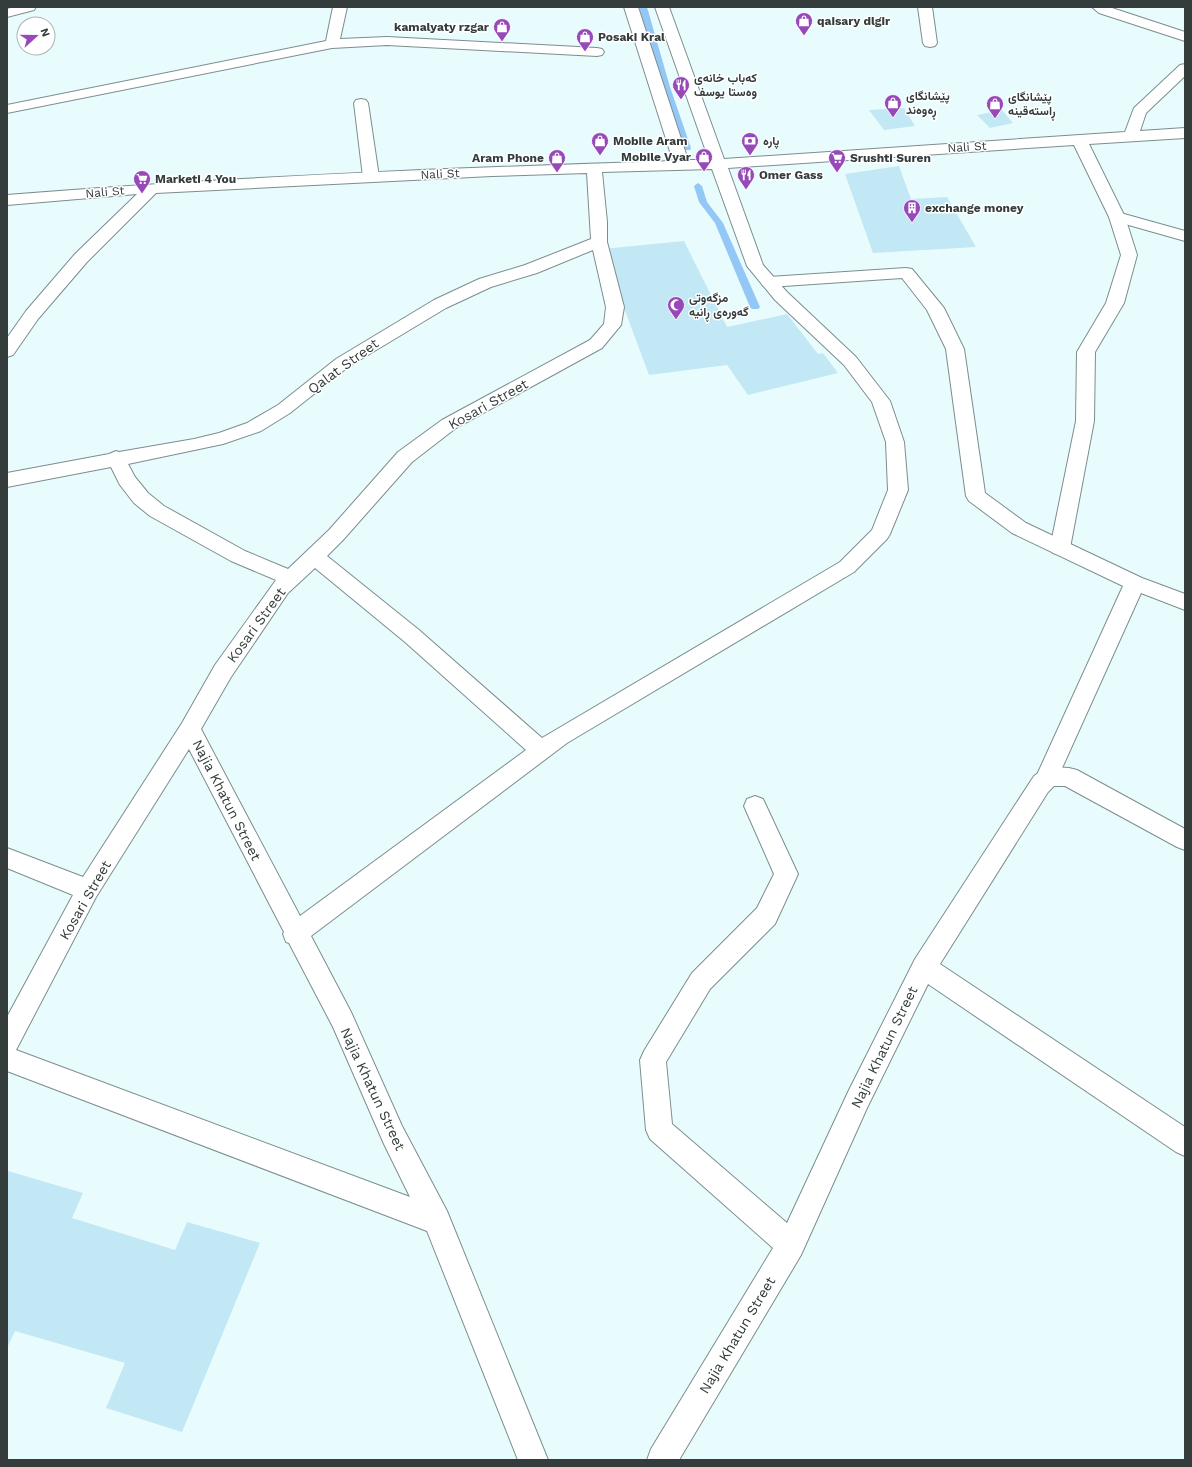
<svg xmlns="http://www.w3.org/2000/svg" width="1192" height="1467" viewBox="0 0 1192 1467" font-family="'Work Sans',Vazirmatn,sans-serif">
<rect width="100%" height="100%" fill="#e9fcfd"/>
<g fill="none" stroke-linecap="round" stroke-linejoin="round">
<path fill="#92c7f6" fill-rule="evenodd" d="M 639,7 L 647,7 L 670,87 L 691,148 L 690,150 L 684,150 L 683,148 L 662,87 Z
M 698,183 L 702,186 L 707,202 L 723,223 L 760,307 L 758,309 L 752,309 L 750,307 L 715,223 L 699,202 L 694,186 Z"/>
</g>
<path fill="#c2e7f5" d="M 904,108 L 915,126 L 884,130 L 869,110 Z
M 1002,110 L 1013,123 L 990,128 L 977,115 Z
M 899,166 L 911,199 L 947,197 L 976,247 L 873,253 L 845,174 Z
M 684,241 L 727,327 L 787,314 L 818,354 L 823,353 L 838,373 L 748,395 L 727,365 L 649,375 L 602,249 Z
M 8,1171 L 83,1193 L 72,1218 L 175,1250 L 187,1222 L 260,1243 L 182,1432 L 106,1408 L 125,1363 L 15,1331 L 7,1348 Z"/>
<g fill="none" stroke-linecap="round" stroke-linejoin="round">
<defs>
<path id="lane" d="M 361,99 L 366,100 L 368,103 L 379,177 L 377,180 L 371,182 L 365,180 L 363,177 L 354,103 L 356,100 Z
M 1117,212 L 1185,231 L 1185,241 L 1111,220 L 1109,217 L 1111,214 Z
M 906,268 L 912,269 L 944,308 L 964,349 L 985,493 L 1026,523 L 1142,578 L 1185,594 L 1185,610 L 1141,593 L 1058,777 L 1055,784 L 1047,786 L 1039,784 L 1036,777 L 1123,586 L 1012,533 L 969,501 L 966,496 L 946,349 L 927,310 L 902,278 L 769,287 L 763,286 L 761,282 L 763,278 L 769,277 Z"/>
<path id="street" d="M 14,7 L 36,7 L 34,10 L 7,17 L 7,9 Z
M 333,7 L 347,7 L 340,39 L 387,37 L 597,48 L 602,49 L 604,52 L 602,55 L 597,56 L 387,45 L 332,48 L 7,113 L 7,105 L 326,41 Z
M 624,7 L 638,7 L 688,160 L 709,160 L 655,7 L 669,7 L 724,159 L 1125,132 L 1134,108 L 1180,65 L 1185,64 L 1185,76 L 1146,113 L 1140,131 L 1185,128 L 1185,138 L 1089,144 L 1125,217 L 1137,255 L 1124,303 L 1095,352 L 1094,421 L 1070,548 L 1067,553 L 1060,555 L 1053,553 L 1050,548 L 1076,421 L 1077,352 L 1106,303 L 1121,255 L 1109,217 L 1074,145 L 728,168 L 763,265 L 787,292 L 856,357 L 890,401 L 904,442 L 908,490 L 890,534 L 887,539 L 854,572 L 567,743 L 311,936 L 351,1012 L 402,1126 L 447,1211 L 548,1460 L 518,1460 L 427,1231 L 7,1071 L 7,1017 L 73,895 L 7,868 L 7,848 L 83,877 L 182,723 L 215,665 L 276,580 L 231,561 L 150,516 L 134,503 L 120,485 L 111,467 L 7,487 L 7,473 L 109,454 L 116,451 L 119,452 L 194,439 L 219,433 L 247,423 L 278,405 L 336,359 L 434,300 L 479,279 L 525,265 L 591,239 L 587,173 L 492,176 L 156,193 L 87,262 L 38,319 L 13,355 L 7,357 L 7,338 L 26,311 L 75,254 L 137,194 L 7,205 L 7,195 C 229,177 451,168 673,161 ZM 712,169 L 747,266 L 775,300 L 844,365 L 872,402 L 886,442 L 888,490 L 872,530 L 840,562 L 542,738 L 419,630 L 327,556 L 343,540 L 412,462 L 456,428 L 602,348 L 621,325 L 624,307 L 607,242 L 607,222 L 602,172 ZM 593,250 L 606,307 L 604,324 L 590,340 L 442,420 L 398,452 L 329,530 L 288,569 L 245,551 L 164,506 L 148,493 L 135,477 L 128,464 L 223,444 L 261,431 L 290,413 L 348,367 L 446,308 L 491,287 L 537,273 ZM 315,568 L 405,642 L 526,750 L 300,916 L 201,729 L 231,677 L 288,593 ZM 189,749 L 284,932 L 283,934 L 286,942 L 289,943 L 333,1027 L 384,1144 L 410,1197 L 16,1050 L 96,897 Z
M 918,7 L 932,7 L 937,43 L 935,46 L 930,47 L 925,46 L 923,43 Z
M 1092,7 L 1109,7 L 1185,32 L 1185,41 L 1099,13 Z
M 1053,767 L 1069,768 L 1077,770 L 1185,829 L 1185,850 L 1177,847 L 1065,786 L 1054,786 L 1048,792 L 940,964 L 1185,1127 L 1185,1156 L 1176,1152 L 928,984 L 867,1108 L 801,1255 L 679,1460 L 647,1460 L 651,1449 L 773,1248 L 650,1139 L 646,1130 L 640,1060 L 644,1051 L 692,973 L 757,908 L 774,874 L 744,806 L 747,799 L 755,796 L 763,799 L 798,874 L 775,924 L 710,989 L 666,1062 L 672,1124 L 787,1223 L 849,1090 L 915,959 L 1034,776 L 1041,771 Z"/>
</defs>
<use href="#lane" stroke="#7c8d8e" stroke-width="2"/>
<use href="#street" stroke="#7c8d8e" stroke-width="2"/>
<use href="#lane" fill="#fff" fill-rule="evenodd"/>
<use href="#street" fill="#fff" fill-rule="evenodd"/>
</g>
<defs>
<symbol id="shop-pin" viewBox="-11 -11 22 30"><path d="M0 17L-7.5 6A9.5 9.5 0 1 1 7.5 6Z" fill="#9849b9" stroke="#fff"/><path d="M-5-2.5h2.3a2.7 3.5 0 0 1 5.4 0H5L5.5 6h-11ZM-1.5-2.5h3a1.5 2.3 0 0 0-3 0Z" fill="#fff"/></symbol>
<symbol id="restaurant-pin" viewBox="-11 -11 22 30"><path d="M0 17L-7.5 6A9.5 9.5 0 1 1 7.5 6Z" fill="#9849b9" stroke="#fff"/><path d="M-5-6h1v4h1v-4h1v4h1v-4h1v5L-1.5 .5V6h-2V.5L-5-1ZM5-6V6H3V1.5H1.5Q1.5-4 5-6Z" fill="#fff"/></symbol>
<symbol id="bank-pin" viewBox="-11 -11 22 30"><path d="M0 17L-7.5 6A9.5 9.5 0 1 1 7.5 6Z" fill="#9849b9" stroke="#fff"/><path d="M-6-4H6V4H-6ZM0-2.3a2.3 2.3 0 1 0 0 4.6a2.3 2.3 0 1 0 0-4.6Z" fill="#fff"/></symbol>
<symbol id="supermarket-pin" viewBox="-11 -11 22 30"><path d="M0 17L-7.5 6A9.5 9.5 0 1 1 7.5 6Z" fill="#9849b9" stroke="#fff"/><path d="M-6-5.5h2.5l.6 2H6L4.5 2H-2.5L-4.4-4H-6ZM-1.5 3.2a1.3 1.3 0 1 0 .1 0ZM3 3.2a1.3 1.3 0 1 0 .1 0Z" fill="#fff"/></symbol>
<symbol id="building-pin" viewBox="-11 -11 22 30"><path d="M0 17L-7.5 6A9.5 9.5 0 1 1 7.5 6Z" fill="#9849b9" stroke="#fff"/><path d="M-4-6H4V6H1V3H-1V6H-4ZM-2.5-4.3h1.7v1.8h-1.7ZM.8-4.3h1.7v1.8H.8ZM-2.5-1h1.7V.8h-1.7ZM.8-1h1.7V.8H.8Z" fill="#fff"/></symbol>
<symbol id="mosque-pin" viewBox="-11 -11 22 30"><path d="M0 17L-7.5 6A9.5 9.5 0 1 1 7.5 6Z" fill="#9849b9" stroke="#fff"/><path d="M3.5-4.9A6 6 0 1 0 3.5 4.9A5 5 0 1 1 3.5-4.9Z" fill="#fff"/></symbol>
</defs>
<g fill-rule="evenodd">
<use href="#shop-pin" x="794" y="11" width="20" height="27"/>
<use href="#shop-pin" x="492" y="17" width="20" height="27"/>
<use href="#shop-pin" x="575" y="27" width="20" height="27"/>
<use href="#restaurant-pin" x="671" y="75" width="20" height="27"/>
<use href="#shop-pin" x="883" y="93" width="20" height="27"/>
<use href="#shop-pin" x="985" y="94" width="20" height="27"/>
<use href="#shop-pin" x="590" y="131" width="20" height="27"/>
<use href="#bank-pin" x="740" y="131" width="20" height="27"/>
<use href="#shop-pin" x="694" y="147" width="20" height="27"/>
<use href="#shop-pin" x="547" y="148" width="20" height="27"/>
<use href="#supermarket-pin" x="827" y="148" width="20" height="27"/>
<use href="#restaurant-pin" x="736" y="165" width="20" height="27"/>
<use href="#supermarket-pin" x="132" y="169" width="20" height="27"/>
<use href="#building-pin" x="902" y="198" width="20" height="27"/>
<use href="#mosque-pin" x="666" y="295" width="20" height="27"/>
</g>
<g text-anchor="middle" stroke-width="3" stroke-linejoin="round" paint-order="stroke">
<g font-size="12" font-weight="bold" fill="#343c3c" stroke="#fff" text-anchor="start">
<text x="817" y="25">qaisary dlgir</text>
<text x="489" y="31" text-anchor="end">kamalyaty rzgar</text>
<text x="598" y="41">Posaki Kral</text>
<text x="694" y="82">کەباب خانەی<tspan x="694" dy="14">وەستا یوسف</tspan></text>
<text x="906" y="100">پێشانگای<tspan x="906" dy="14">ڕه‌وه‌ند</tspan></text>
<text x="1008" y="101">پێشانگای<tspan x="1008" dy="14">ڕاسته‌قینه‌</tspan></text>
<text x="613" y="145">Mobile Aram</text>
<text x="763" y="145">پاره</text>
<text x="691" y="161" text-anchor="end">Mobile Vyar</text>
<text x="544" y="162" text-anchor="end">Aram Phone</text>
<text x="850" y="162">Srushti Suren</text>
<text x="759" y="179">Omer Gass</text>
<text x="155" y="183">Marketi 4 You</text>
<text x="925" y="212">exchange money</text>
<text x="689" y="302">مزگەوتی<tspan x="689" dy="14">گەورەی ڕانیە</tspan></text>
</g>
<g font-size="12" fill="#343c3c" stroke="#fff">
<text transform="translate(967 147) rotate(-4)" y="4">Nali St</text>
<text transform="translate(440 174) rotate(-3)" y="4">Nali St</text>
<text transform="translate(105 192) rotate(-5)" y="4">Nali St</text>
</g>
<g font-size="14" fill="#343c3c" stroke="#fff">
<text transform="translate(343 366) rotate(-36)" y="5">Qalat Street</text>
<text transform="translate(488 404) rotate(-29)" y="5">Kosari Street</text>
<text transform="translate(256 625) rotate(-54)" y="5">Kosari Street</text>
<text transform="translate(227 800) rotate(63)" y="5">Najia Khatun Street</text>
<text transform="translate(85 900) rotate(-60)" y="5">Kosari Street</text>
<text transform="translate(884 1047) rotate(-64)" y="5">Najia Khatun Street</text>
<text transform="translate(373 1089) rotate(65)" y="5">Najia Khatun Street</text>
<text transform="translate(737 1335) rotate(-59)" y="5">Najia Khatun Street</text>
</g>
</g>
<rect width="1192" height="1467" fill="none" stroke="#343c3c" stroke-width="16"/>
<g transform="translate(36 36) rotate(69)"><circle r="19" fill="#ffffff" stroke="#aeb1b1"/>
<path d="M0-3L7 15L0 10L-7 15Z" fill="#9849b9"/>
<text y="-6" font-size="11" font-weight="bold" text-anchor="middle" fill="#343c3c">N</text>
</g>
</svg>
